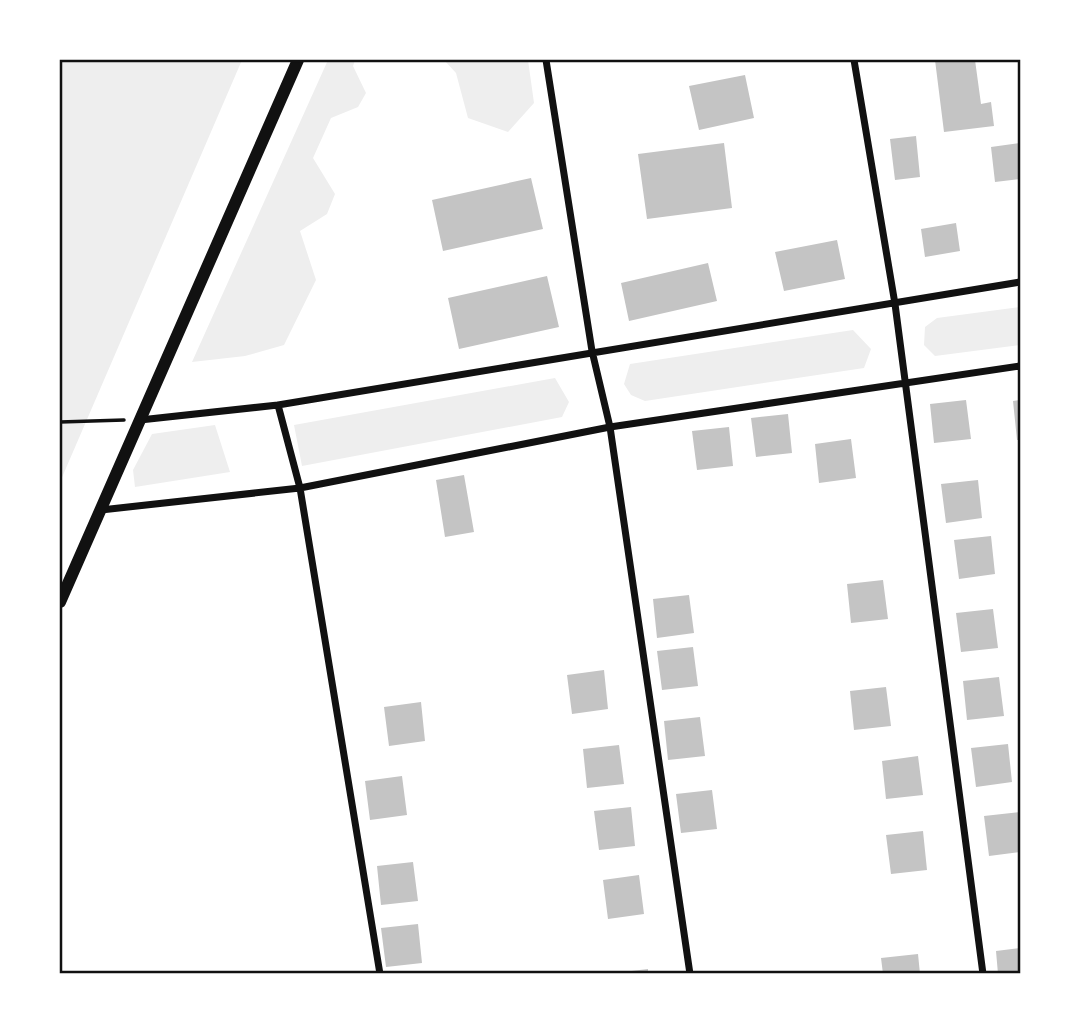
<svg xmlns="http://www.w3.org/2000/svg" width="1080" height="1033" viewBox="0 0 1080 1033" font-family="'Fira Sans Condensed',sans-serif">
<rect width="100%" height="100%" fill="#fff"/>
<path fill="#eee" d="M 60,60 L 242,60 L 60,482 Z
M 328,60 L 355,60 L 353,66 L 366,93 L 358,107 L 331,118 L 313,158 L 335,194 L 327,214 L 300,231 L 316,280 L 284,345 L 245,356 L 192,362 Z
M 444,60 L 528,60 L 534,103 L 508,132 L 468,118 L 456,73 Z
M 1020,307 L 1020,345 L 935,356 L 924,345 L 925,327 L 937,318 Z
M 853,330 L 871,349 L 864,368 L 645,401 L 631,395 L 624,384 L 630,364 Z
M 555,378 L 569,402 L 562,417 L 302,466 L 294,425 Z
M 215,425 L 230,472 L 135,487 L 133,470 L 152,434 Z"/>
<path fill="#c4c4c4" d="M 935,60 L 975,60 L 981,104 L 991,102 L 994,126 L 944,132 Z
M 745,75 L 754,118 L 699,130 L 689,86 Z
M 916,136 L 920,177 L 895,180 L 890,139 Z
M 724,143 L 732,208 L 647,219 L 638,154 Z
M 1020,143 L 1020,179 L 995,182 L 991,147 Z
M 531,178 L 543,229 L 443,251 L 432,200 Z
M 956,223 L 960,251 L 925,257 L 921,229 Z
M 837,240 L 845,279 L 784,291 L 775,252 Z
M 708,263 L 717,301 L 629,321 L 621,283 Z
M 547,276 L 559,327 L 459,349 L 448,298 Z
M 966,400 L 971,439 L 934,443 L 930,404 Z
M 1020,400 L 1020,440 L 1017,440 L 1013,401 Z
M 788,414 L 792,453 L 756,457 L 751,418 Z
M 729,427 L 733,466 L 697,470 L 692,431 Z
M 851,439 L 856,478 L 819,483 L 815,444 Z
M 464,475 L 474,532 L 445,537 L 436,480 Z
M 978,480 L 982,518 L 946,523 L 941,484 Z
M 991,536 L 995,574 L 959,579 L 954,540 Z
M 883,580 L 888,619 L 851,623 L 847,584 Z
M 689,595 L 694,633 L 657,638 L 653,599 Z
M 993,609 L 998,648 L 961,652 L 956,613 Z
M 693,647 L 698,686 L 662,690 L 657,651 Z
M 604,670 L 608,709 L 572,714 L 567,675 Z
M 999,677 L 1004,716 L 967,720 L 963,681 Z
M 886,687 L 891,726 L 854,730 L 850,691 Z
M 421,702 L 425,741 L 389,746 L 384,707 Z
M 700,717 L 705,756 L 668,760 L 664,721 Z
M 1008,744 L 1012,782 L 976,787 L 971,748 Z
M 619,745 L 624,784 L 587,788 L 583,749 Z
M 918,756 L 923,795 L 886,799 L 882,761 Z
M 402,776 L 407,815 L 370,820 L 365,781 Z
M 712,790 L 717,829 L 681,833 L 676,794 Z
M 631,807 L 635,846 L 599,850 L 594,811 Z
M 1020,812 L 1020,852 L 989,856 L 984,816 Z
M 923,831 L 927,870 L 891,874 L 886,835 Z
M 413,862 L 418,901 L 381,905 L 377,866 Z
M 639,875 L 644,914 L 608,919 L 603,880 Z
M 418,924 L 422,963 L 386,967 L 381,928 Z
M 1020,948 L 1020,974 L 998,974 L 996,951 Z
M 918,954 L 920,974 L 883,974 L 881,958 Z
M 648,969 L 648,974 L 623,974 L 623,972 Z"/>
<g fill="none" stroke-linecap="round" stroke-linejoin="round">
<path stroke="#111" stroke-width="3.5" d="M 60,422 L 124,420"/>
<path stroke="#111" stroke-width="7" d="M 546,60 L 592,351 L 610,427 L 690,974
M 854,60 L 895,304 L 983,974
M 278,405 L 300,488 L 380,974
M 140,420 L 278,405 L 1020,282
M 101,510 L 300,488 L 610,427 L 1020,366"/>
<path stroke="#111" stroke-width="12" d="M 60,602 L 298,60"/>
</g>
<rect width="1080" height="1033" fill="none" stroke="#ffffff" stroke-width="122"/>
<rect x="61" y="61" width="958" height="911" fill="none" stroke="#111" stroke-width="2.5"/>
</svg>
